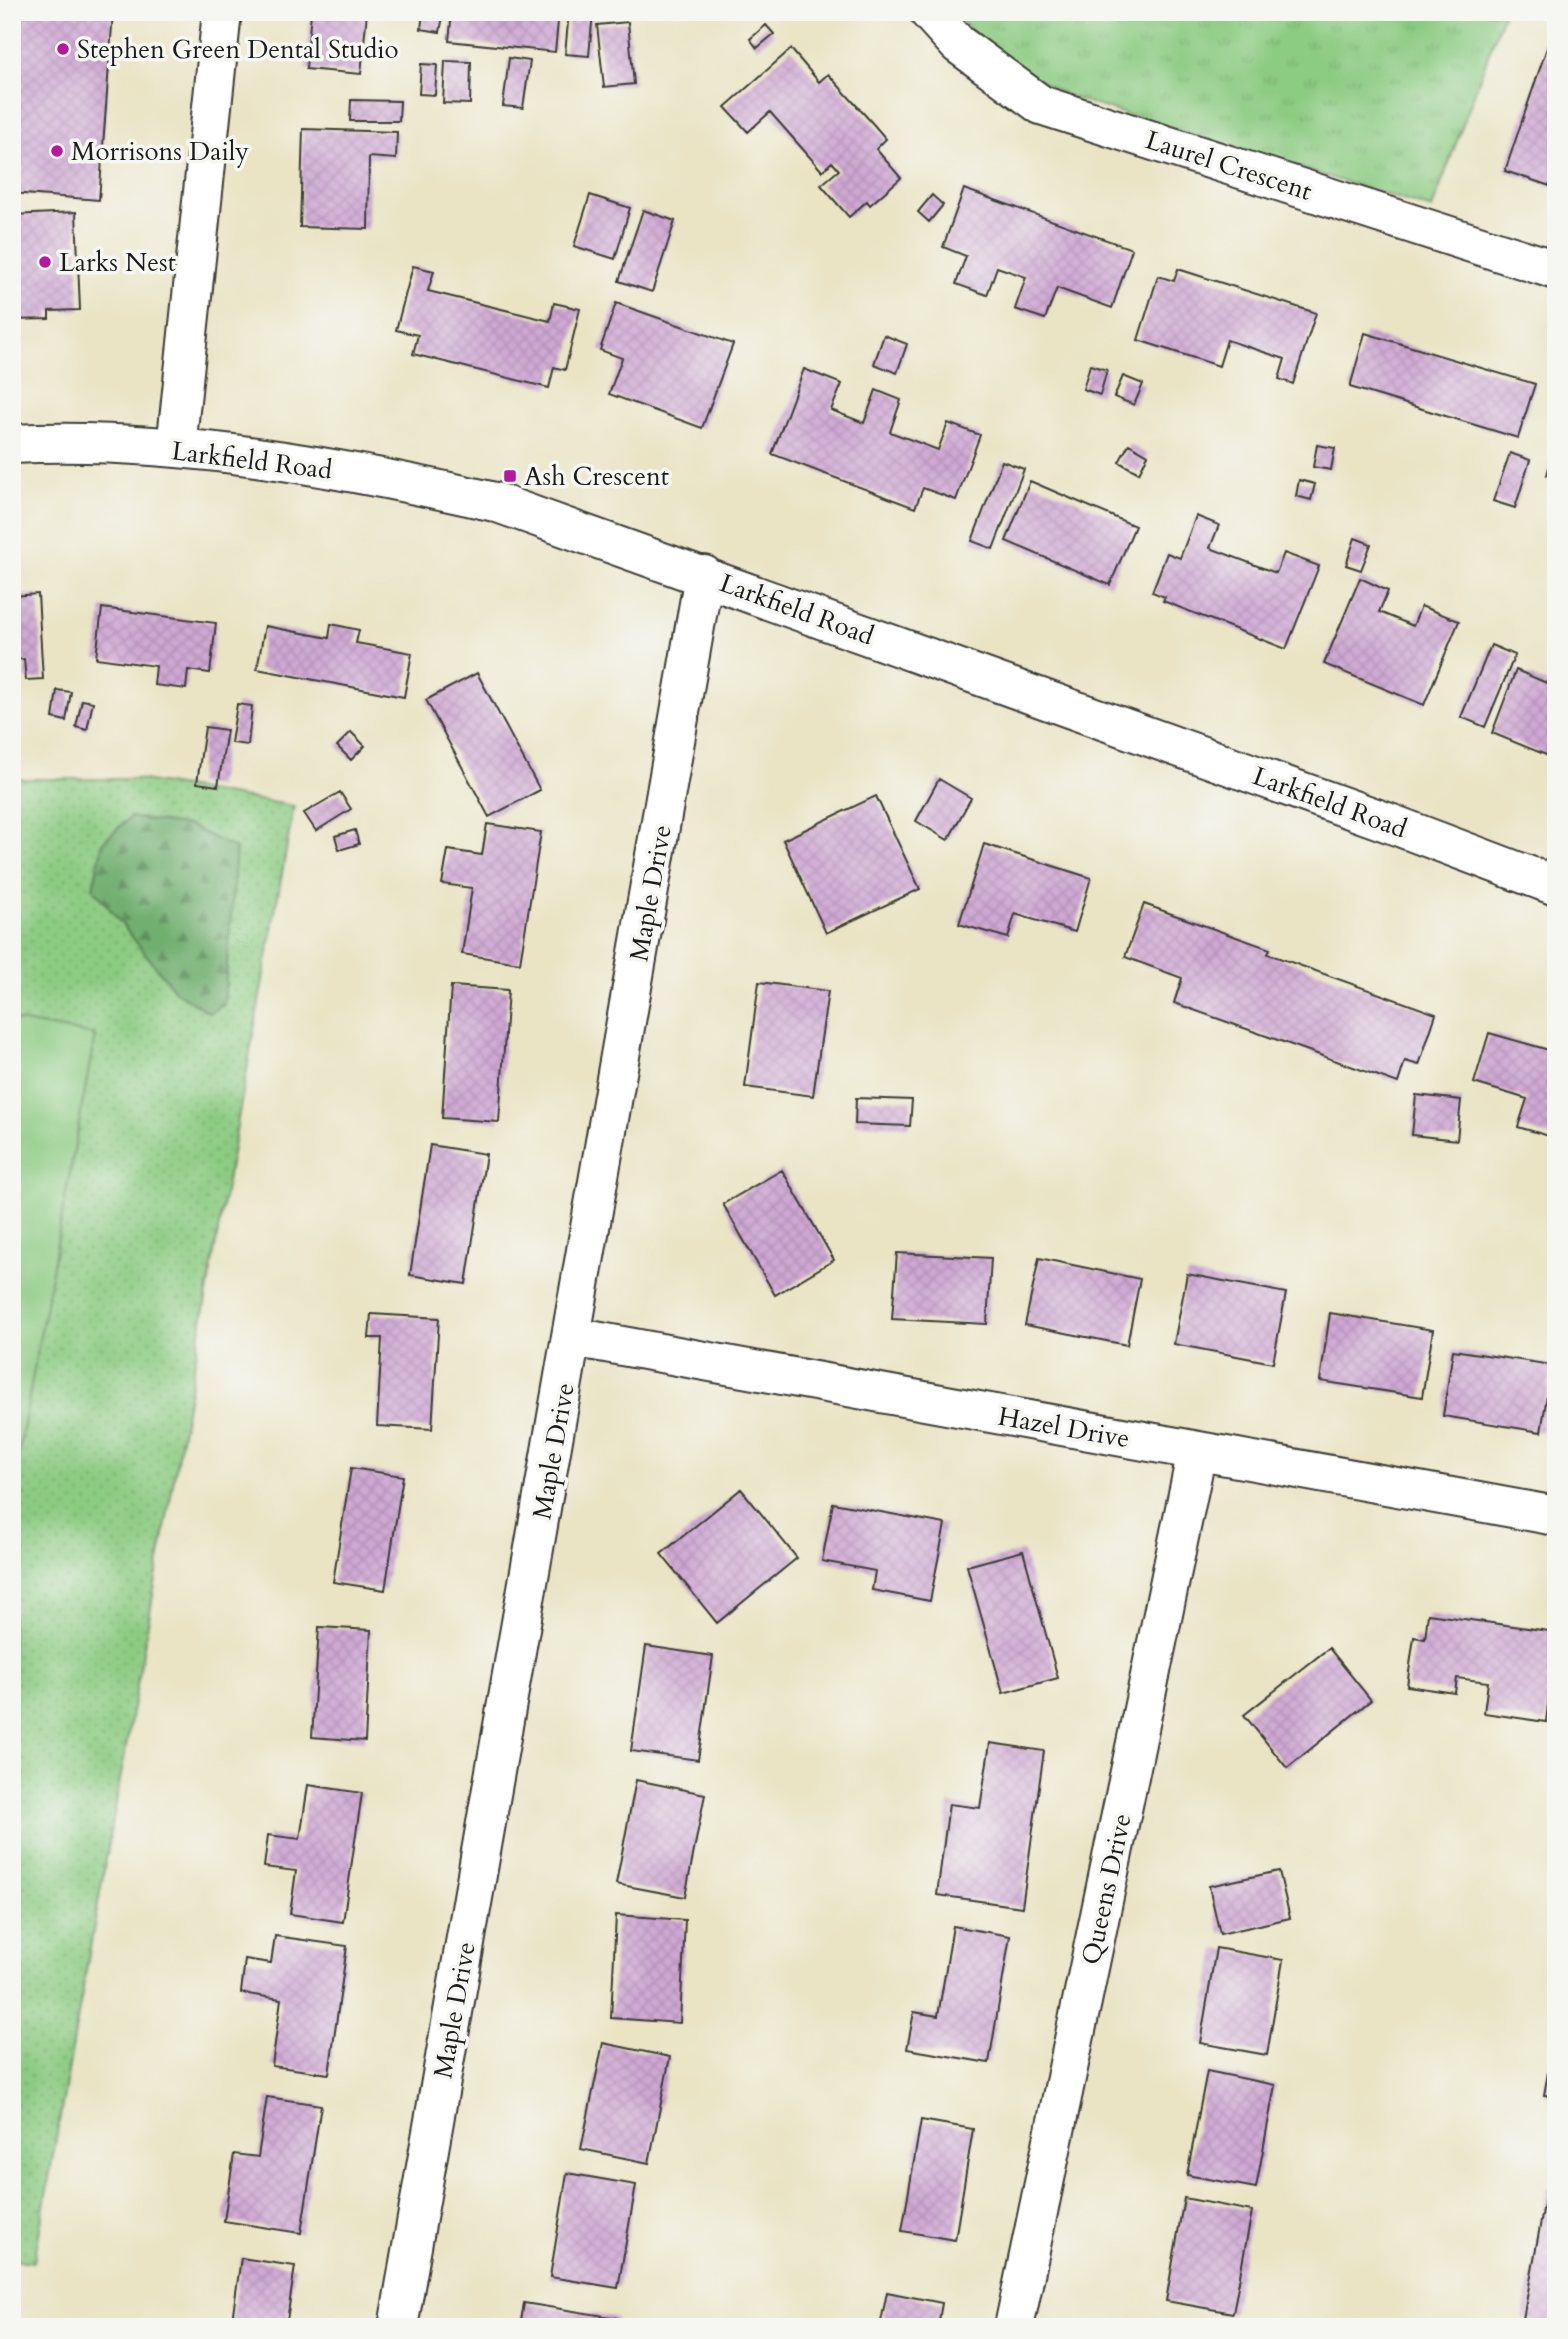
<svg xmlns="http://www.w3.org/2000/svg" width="1568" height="2339" viewBox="0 0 1568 2339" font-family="Cardo,serif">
<defs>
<pattern id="grass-dots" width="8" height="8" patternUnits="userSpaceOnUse" patternTransform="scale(1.75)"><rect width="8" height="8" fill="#8ccb82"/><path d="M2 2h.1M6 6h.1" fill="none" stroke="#78ae70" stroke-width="1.8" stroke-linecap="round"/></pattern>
<pattern id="forest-firs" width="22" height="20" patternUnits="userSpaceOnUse" patternTransform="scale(1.75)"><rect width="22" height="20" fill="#71af70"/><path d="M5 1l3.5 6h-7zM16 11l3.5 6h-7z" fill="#5c8e5b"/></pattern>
<pattern id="park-tufts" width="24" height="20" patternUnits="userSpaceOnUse" patternTransform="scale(1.75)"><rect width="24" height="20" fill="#8ccb82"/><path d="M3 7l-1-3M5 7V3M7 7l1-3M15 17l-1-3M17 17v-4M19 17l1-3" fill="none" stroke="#78ae70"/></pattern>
<pattern id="building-cross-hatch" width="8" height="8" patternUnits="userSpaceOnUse" patternTransform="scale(1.75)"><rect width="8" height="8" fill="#cfa8d4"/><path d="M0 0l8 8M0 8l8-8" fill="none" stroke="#b190b5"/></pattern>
</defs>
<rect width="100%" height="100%" fill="#f6f6f2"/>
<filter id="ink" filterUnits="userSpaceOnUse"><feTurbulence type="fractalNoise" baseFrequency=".0143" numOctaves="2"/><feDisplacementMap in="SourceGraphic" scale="14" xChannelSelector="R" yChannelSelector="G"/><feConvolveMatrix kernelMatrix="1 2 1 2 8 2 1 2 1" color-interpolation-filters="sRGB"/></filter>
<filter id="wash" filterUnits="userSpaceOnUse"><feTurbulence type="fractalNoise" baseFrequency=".00686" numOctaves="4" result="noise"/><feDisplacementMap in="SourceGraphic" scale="28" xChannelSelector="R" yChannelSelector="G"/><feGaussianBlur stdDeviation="1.57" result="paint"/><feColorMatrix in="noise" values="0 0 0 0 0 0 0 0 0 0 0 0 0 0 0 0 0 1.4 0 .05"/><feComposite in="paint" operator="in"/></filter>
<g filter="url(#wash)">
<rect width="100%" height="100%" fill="#eae4c5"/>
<path fill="url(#grass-dots)" stroke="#54744f" stroke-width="2" d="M 12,779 L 137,779 L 294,806 L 34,2262 L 12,2260 L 12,1489 L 95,1035 L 12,1020 Z"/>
<path fill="url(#forest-firs)" stroke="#466646" stroke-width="2" d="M 130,817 L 190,826 L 236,849 L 224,1005 L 210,1013 L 176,992 L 93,888 L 103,842 Z"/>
<path fill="url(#park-tufts)" stroke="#54744f" stroke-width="2" d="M 954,12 L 1504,12 L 1432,209 L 1070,97 C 1027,75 985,50 954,12 Z"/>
<path fill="#8ccb82" stroke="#54744f" stroke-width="2" d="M 12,1020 L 95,1035 L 12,1489 Z"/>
<g id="blocks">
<path fill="url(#building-cross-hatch)" d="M 12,12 L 113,12 L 99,200 L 12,193 L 12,74 L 17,22 L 12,22 Z
M 311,12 L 367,12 L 361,74 L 306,69 Z
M 452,12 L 559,12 L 555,52 L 449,41 Z
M 569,12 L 593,12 L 589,56 L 565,54 Z
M 423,13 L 443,16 L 440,32 L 421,29 Z
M 1556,21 L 1556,188 L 1505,171 Z
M 628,22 L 634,84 L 604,87 L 597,25 Z
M 766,25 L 774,34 L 757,48 L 750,39 Z
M 791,49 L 819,82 L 828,74 L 874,125 L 886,139 L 876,149 L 901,178 L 870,205 L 867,201 L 849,217 L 821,185 L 839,170 L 832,162 L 822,171 L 770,112 L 748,132 L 725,107 Z
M 509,58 L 530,61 L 523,108 L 503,106 Z
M 445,61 L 471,62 L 470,104 L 443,103 Z
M 421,64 L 437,65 L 435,95 L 419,94 Z
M 351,100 L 400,101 L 399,121 L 350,121 Z
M 303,129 L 397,132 L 396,159 L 369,157 L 368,229 L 300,227 Z
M 964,189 L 1132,249 L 1112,308 L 1057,288 L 1045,319 L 1015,309 L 1026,277 L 997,267 L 987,295 L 956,284 L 966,256 L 943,247 Z
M 590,195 L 630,208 L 615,259 L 574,246 Z
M 932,195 L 943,205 L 929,222 L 918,212 Z
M 643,210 L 675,221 L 652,292 L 619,281 Z
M 76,212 L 80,310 L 49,311 L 49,319 L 12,320 L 12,215 Z
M 413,266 L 434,271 L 428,291 L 550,321 L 554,303 L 580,309 L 565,370 L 554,367 L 549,388 L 413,354 L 418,335 L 396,330 Z
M 1178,269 L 1316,313 L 1293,384 L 1279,379 L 1285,359 L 1227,340 L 1219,366 L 1138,340 L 1158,276 L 1174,281 Z
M 616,303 L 733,344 L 702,428 L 609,394 L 622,358 L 600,350 Z
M 1365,333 L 1535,384 L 1518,438 L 1350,387 Z
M 884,335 L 907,344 L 897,373 L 874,364 Z
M 1090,365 L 1107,370 L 1100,395 L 1083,389 Z
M 804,369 L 842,384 L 831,410 L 864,423 L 876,390 L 901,400 L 890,432 L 938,450 L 948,423 L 980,435 L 956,500 L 923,488 L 915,508 L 772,454 Z
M 1123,376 L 1143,384 L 1134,405 L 1114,397 Z
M 1129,444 L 1148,455 L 1139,473 L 1119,462 Z
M 1317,445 L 1335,448 L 1331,470 L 1313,467 Z
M 1555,447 L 1556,447 L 1556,477 L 1547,475 Z
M 1510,453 L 1530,460 L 1515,508 L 1493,501 Z
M 1002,461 L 1024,469 L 993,549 L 972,541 Z
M 1299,480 L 1315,484 L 1311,500 L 1296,496 Z
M 1030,481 L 1135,526 L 1110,585 L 1006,541 Z
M 1196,516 L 1219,525 L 1210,548 L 1276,573 L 1284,553 L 1319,566 L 1286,649 L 1163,601 L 1165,597 L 1152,592 L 1167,553 L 1180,558 Z
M 1355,538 L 1371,544 L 1361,570 L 1346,565 Z
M 1360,578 L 1388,591 L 1379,612 L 1413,626 L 1421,606 L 1459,621 L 1424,705 L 1324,664 Z
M 38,594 L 43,679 L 26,680 L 24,659 L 12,660 L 12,596 Z
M 102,608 L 216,623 L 210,673 L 188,670 L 186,689 L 154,685 L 156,666 L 96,658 Z
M 331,624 L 359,630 L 356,643 L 412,653 L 404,697 L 257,669 L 265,626 L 329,638 Z
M 1491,645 L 1515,655 L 1485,727 L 1461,717 Z
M 1516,670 L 1556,687 L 1556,759 L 1492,733 Z
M 477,673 L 540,790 L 489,817 L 426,700 Z
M 57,690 L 71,692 L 66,721 L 53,718 Z
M 82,700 L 93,702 L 87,730 L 76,727 Z
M 237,704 L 252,706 L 248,745 L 231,743 Z
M 205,727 L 227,730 L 218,786 L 197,783 Z
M 351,732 L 365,746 L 351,760 L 337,746 Z
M 939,779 L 971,798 L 948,840 L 916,821 Z
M 340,792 L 351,809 L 316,831 L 304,813 Z
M 876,796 L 920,889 L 826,933 L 783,840 Z
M 487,824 L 541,832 L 520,963 L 462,954 L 472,888 L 442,884 L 448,850 L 482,855 Z
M 355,830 L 359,844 L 339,850 L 335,836 Z
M 984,844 L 1091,878 L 1075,932 L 1015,914 L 1008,938 L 959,924 Z
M 1144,904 L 1270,949 L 1268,954 L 1436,1014 L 1419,1065 L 1405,1061 L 1398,1083 L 1174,1003 L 1182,978 L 1125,957 Z
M 759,982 L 828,991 L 813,1096 L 745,1087 Z
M 451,986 L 508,990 L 499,1122 L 442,1118 Z
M 1489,1033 L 1556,1052 L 1556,1138 L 1518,1127 L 1527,1099 L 1474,1083 Z
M 1416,1095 L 1461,1100 L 1457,1140 L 1412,1135 Z
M 856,1098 L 912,1100 L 910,1126 L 855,1124 Z
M 430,1145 L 486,1154 L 466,1284 L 410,1275 Z
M 782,1170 L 834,1260 L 775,1295 L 723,1204 Z
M 897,1253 L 991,1258 L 987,1324 L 892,1319 Z
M 1039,1258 L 1140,1279 L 1127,1345 L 1025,1325 Z
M 1187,1274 L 1286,1293 L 1273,1363 L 1174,1344 Z
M 1330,1313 L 1433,1330 L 1422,1397 L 1320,1381 Z
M 371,1314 L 439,1318 L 432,1429 L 377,1426 L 382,1338 L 369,1338 Z
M 1453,1350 L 1552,1365 L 1541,1432 L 1443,1416 Z
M 351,1468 L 403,1476 L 385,1590 L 333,1582 Z
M 741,1489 L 797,1558 L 717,1623 L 661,1554 Z
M 833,1503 L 945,1524 L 930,1601 L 872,1590 L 875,1571 L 822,1561 Z
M 1023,1551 L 1058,1678 L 1003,1693 L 967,1566 Z
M 1428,1614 L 1556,1632 L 1546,1722 L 1484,1713 L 1488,1682 L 1457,1678 L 1455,1693 L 1407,1686 L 1414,1637 L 1425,1639 Z
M 319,1627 L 371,1630 L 365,1741 L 312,1737 Z
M 646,1646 L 713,1656 L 698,1760 L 631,1751 Z
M 1329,1648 L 1371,1700 L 1287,1768 L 1244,1715 Z
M 990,1743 L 1044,1751 L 1022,1907 L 937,1895 L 949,1804 L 980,1808 Z
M 636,1780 L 705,1794 L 685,1897 L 616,1884 Z
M 308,1785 L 362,1793 L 343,1922 L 290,1914 L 296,1871 L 264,1867 L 268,1835 L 300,1839 Z
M 1279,1871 L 1290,1918 L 1220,1934 L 1209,1886 Z
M 616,1915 L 685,1920 L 680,2023 L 611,2018 Z
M 953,1926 L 1010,1936 L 989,2063 L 907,2049 L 914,2012 L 938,2016 Z
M 275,1936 L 347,1946 L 329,2074 L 272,2066 L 281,1999 L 241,1993 L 245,1959 L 271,1963 Z
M 1216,1948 L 1283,1960 L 1267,2055 L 1200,2043 Z
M 1554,2039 L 1556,2039 L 1556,2097 L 1544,2095 Z
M 603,2043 L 670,2057 L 649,2163 L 581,2149 Z
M 1207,2071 L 1275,2085 L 1256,2188 L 1187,2175 Z
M 267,2097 L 321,2105 L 301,2233 L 224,2221 L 234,2154 L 258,2157 Z
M 921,2120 L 973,2129 L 955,2240 L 902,2231 Z
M 567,2173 L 636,2185 L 618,2288 L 550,2277 Z
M 1547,2188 L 1556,2190 L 1556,2325 L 1523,2319 Z
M 1184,2198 L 1252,2211 L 1233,2313 L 1166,2301 Z
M 241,2258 L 295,2266 L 286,2327 L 231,2327 Z
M 887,2292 L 942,2303 L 938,2327 L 880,2327 Z
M 524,2303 L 617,2318 L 616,2327 L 520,2327 Z"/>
</g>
</g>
<g filter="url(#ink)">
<use href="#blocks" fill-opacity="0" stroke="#3b3a35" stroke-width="2"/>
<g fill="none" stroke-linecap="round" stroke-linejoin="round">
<defs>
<path id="minor" d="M 929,12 L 958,44 L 1041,105 L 1556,270
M 12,444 C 172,436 340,467 495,502 L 1392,824 L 1556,886
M 176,448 L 222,12
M 573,1337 L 1556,1516
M 398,2327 L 704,575
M 1014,2327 L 1197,1451"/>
</defs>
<use href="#minor" stroke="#3b3a35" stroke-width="42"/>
<use href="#minor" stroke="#fff" stroke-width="38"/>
</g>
</g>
<g fill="#b5179e" stroke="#f6f6f2" stroke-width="2.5">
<circle cx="63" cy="49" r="7"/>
<circle cx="57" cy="151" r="7"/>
<circle cx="45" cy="262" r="7"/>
<rect x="503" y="469" width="14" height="14" rx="3.5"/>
</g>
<g text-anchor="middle" stroke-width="7" stroke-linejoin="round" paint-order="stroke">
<g font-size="26" fill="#1c1c1c" stroke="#f6f6f2" text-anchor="start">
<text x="77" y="58">Stephen Green Dental Studio</text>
<text x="71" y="160">Morrisons Daily</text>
<text x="59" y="271">Larks Nest</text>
<text x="524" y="485">Ash Crescent</text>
</g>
<g font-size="26" fill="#1c1c1c" stroke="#f6f6f2">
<text transform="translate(1229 165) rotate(18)" y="9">Laurel Crescent</text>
<text transform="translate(252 460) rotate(7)" y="9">Larkfield Road</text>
<text transform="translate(797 609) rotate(20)" y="9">Larkfield Road</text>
<text transform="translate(1330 802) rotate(20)" y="9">Larkfield Road</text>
<text transform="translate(650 893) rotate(-80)" y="9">Maple Drive</text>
<text transform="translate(1064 1427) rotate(10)" y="9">Hazel Drive</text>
<text transform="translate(553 1451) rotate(-80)" y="9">Maple Drive</text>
<text transform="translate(1106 1889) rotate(-78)" y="9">Queens Drive</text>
<text transform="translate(454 2010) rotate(-80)" y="9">Maple Drive</text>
</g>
</g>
<rect width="1568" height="2339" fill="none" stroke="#f6f6f2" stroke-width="42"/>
</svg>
